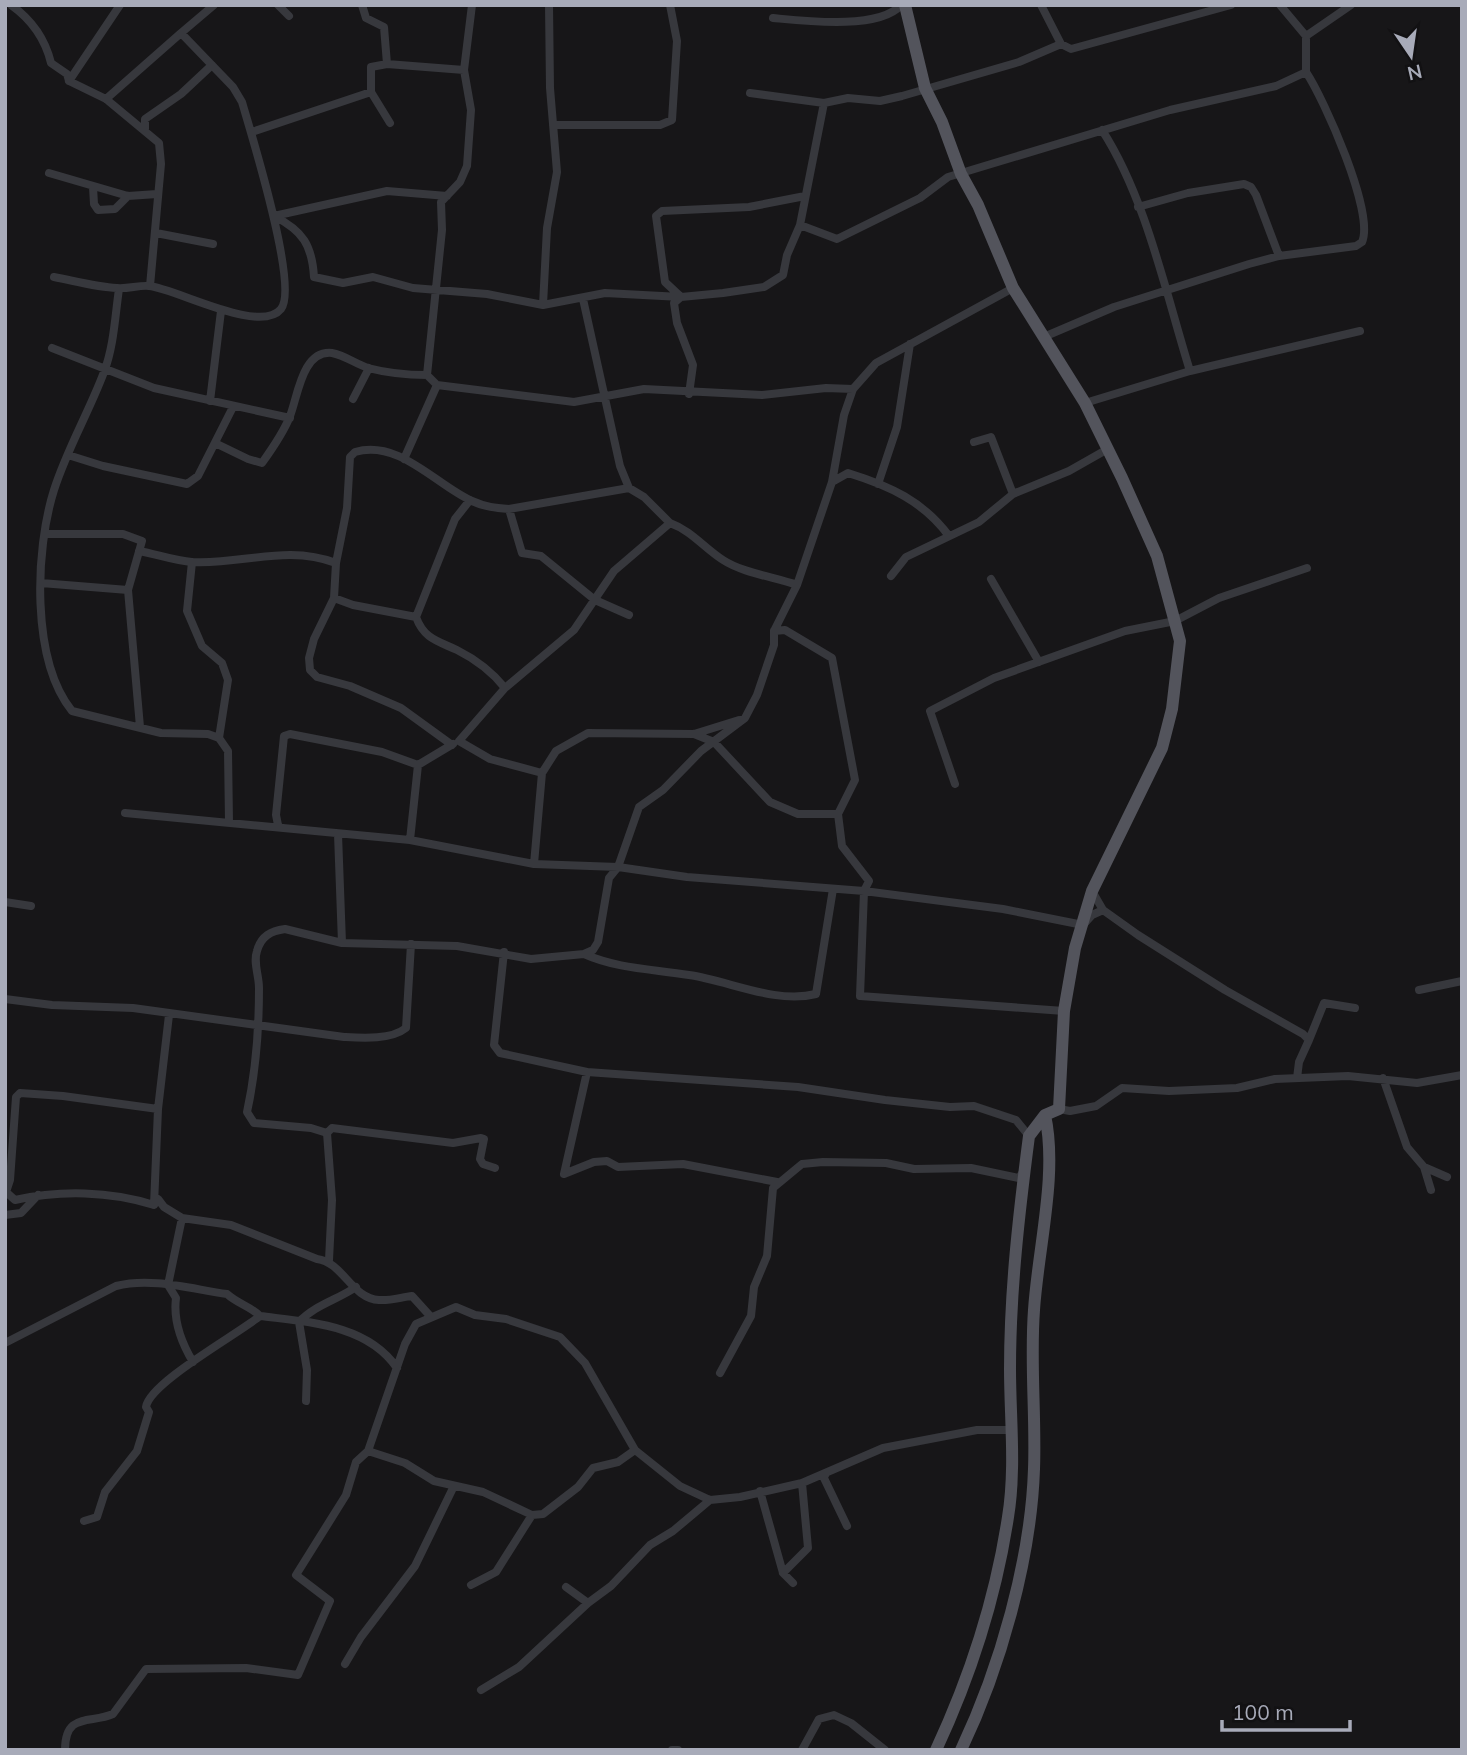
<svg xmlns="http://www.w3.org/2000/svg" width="1467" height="1755" viewBox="0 0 1467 1755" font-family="Mulish,sans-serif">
<rect width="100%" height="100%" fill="#171618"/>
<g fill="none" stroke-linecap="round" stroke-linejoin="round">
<path stroke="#37383d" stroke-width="8" d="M 11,5 C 32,20 45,38 51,63 L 67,74 L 69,81
M 120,5 L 69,81 L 106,99 L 159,143 L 161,164 L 150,286
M 278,5 L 289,16
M 362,5 L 366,18 L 384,27 L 387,64
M 472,5 L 464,70 L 471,110 L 467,166 L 460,182 L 441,202 L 442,230 L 427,375 L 437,385 L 574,402 L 644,389 L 762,395 L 826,388 L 853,389
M 1041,5 L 1061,44 L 1071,49 L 1231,5
M 1280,5 L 1306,36 L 1351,5
M 773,18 C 805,21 879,30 901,5
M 181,33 L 214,5
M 1306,72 L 1306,36
M 750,93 L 824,103
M 390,123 L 371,92 L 371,67 L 387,64 L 464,70
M 553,125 L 660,125 L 672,120 L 677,41 L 670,5
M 145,129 L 145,119 L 181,94 L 212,65
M 252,132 L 371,92
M 49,173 L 128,196 L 157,194
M 93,187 L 94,204 L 98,210 L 115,209 L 128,196
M 1138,207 L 1188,193 L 1244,184 L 1251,187 L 1256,195 L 1279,256
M 274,216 C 303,231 312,245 314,277 L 343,283 L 373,277 L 413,288 L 487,294 L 543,305 L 605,293 L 681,297 L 723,293 L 764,287 L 783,275 L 787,255 L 800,225 L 824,103 L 848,98 L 880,101 L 902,96 L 1019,62 L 1061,44
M 274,216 L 387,191 L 447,196
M 800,225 L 837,239 L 920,198 L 948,177 L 1170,110 L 1276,86 L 1306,72 C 1324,99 1375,213 1362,242 L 1356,246 L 1279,256 L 1249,264 L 1114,307 L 1046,336
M 156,233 L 213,244
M 54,277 C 75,281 96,287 117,288 C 128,289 139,285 149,286 C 175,288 260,335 281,309 C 299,287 251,133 242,102 L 233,87 L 181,33 L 106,99
M 119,289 C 115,316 114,346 104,372 C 89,412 67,449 54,490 C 35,550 31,660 72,711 L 161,733 L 208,734 L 219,738 L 228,751 L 229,822
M 583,299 L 620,466 L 629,488 L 644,497 L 670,523
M 543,305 L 547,228 L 557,172 L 550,88 L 549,5
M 52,348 L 154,388 L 290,418
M 1190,371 L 1360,331
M 689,394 L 693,365 L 677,323 L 674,303 L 681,297 L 665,282 L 656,216 L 662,211 L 749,207 L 805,196
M 353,399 L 369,368
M 210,401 L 221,311
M 1085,403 L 1190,371 C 1166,294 1146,198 1102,130
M 974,442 L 991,437 L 1013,494
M 215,443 L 248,459 L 262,463 C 272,449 284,432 290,416 C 298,396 302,350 332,353 C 344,355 356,364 368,368 C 387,373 408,375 427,375
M 68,455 L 103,466 L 187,484 L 198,476 L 233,407
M 404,459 L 437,385
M 832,482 L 848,473 C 890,486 923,501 949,536
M 878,484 L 897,427 L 910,344
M 470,500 L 455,519 L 416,617 C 424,639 438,641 457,650 C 475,659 493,673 505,688
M 509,509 L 522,553 L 541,556 L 595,600 L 629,615
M 46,534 L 123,534 L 142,541 L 128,590 L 140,727
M 139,551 C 156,554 175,561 192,562 C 242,565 286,544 336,563
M 192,562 L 187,611 L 202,646 L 222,663 L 228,680 L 219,738
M 891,576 L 906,557 L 979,522 L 1013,494 L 1069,471 L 1106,450
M 991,579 L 1039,662
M 41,583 L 128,590
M 334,598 L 353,605 L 416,617
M 774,631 L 785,630 L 832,658 L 855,780 L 838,814 L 842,846 L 869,881 L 864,891 L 860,996 L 1064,1011
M 694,734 L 714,742 L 770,802 L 798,814 L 838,814
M 452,745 L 401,708 L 350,686 L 317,677 L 310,670 L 309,658 L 314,639 L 334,598 L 336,563 L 347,508 L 350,457 L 355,452 C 399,439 436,485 472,501 C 485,507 496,508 509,509 L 629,488
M 542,773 L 556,751 L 588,733 L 694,734 L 739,720
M 955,784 L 930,711 L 994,678 L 1125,631 L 1175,621 L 1219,598 L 1307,568
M 125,813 L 410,840 L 534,864 L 618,867 L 687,877 L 864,891 L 1003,909 L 1083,925 L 1092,915 L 1103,910
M 278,825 L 276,815 L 284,736 L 290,734 L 382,752 L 418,765
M 338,834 L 342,943
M 410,840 L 418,765 L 453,744
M 534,864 L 542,773 L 490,759 L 459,741 L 505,688 L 574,630 L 614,571 L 670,523 C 692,531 703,547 723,560 C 743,573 774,577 797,585 L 832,482 L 844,415 L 853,389 L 876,363 L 1013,288
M 1092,891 L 1103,910 L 1138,935 L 1225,990 L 1303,1034 L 1309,1040 L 1299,1062 L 1297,1078
M 5,902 L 31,906
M 504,952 L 494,1045 L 500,1053 L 587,1072 L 798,1087 L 885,1100 L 950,1107 L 974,1106 L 1016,1120 L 1029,1136
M 584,954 C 618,969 653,969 689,975 C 730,981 775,1004 816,994 L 833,889
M 1419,990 L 1462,981
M 5,999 L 52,1005 L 133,1008 L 344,1037 C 362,1038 391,1040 406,1028 L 411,944
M 169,1015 L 158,1109 L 154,1205 L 158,1199 L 164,1207 L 182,1218 L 231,1225 L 317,1259 C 343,1262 352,1299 379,1300 C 390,1301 402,1297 412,1296 L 431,1317
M 1309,1040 L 1324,1003 L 1355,1008
M 587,1072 L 564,1174 L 594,1162 L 607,1161 L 618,1167 L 683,1164 L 777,1182
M 1383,1078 L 1407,1147 L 1424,1167 L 1431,1190
M 1059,1109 L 1070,1111 L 1096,1106 L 1122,1088 L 1169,1091 L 1237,1088 L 1275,1079 L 1348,1076 L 1417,1083 L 1462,1075
M 327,1133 L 311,1128 L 254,1123 L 247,1112 C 256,1071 259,1030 259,988 C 259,975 253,963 257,951 C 261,936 271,931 285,929 L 342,943 L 457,946 L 531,959 L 584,954 L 593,950 L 598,942 L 609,878 L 618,867 L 639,807 L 663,790 L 701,751 L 745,718 L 757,695 L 774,645 L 774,631 L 797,585
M 1424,1167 L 1447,1177
M 154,1205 C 110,1191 60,1190 15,1200 L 6,1192 L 10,1180 L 16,1097 L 20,1093 L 63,1096 L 158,1109
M 5,1215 L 21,1213 L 38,1195
M 182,1218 L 168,1285 L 176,1298 C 173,1321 181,1342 193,1362
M 329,1260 L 332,1200 L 327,1133 L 332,1128 L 453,1143 L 481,1138 L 484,1139 L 480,1159 L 483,1164 L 495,1168
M 5,1343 L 116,1286 C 152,1277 191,1289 227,1294 C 238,1304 250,1306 260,1316 C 307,1322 367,1324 397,1368
M 720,1373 L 751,1316 L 754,1287 L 767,1256 L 773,1188 L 802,1164 L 823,1162 L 886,1163 L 914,1169 L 971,1168 L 1019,1178 L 1023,1172
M 306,1401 L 307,1370 L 299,1322 C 315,1305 337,1300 356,1287
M 368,1451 L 405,1463 L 434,1481 L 483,1492 L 532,1515 L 543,1514 L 578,1487 L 593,1468 L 618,1462 L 635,1450
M 825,1475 L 823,1476 L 847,1526
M 760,1491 L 783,1573 L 793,1583
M 84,1521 L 97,1517 L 105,1492 L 137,1451 L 149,1412 L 146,1407 C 149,1383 238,1334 260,1316
M 783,1573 L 808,1548 L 802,1483
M 471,1585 L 496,1572 L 532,1515
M 566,1587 L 588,1603 L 611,1586 L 650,1545 L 673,1531 L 710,1500
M 345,1664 L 361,1637 L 415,1566 L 453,1488
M 481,1690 L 519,1667 L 588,1603
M 65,1750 C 65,1712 90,1724 113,1714 L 146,1669 L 246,1668 L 298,1675 L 330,1601 L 296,1575 L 346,1495 L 356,1462 L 368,1451 L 405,1344 L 416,1324 L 456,1307 L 475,1315 L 506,1319 L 560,1337 L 585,1363 L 635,1450 L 680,1486 L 710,1500 L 740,1497 L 802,1483 L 883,1448 L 977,1430 L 1011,1430
M 672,1750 L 678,1750
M 802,1750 L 819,1719 L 834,1715 L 851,1723 L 885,1750"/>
<path stroke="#53545c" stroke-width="12" d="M 905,5 L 925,88 L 942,122 L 961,174 L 978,205 L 1013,288 L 1085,403 L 1122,478 L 1157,556 L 1180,641 L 1172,709 L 1162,748 L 1092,891 L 1075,948 L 1064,1011 L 1059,1109 L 1045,1115 L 1029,1136 C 1019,1213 1010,1291 1010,1369 C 1010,1418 1016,1468 1008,1517 C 996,1596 970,1677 936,1750
M 961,1750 C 1000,1668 1031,1560 1034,1469 C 1036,1416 1030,1363 1034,1310 C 1038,1248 1058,1174 1045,1115"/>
</g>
<rect width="1467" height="1755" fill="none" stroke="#a8abb9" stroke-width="14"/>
<g transform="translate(1411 56) rotate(167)" stroke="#121113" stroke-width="5" paint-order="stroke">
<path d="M0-5L12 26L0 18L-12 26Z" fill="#a8abb9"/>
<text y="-10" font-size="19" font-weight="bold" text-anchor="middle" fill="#a8abb9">N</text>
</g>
<path d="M1222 1720v10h128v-10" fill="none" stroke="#a8abb9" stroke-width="3.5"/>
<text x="1232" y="1720" font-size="21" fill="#a8abb9" stroke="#121113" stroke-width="5" paint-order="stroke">100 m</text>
</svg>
